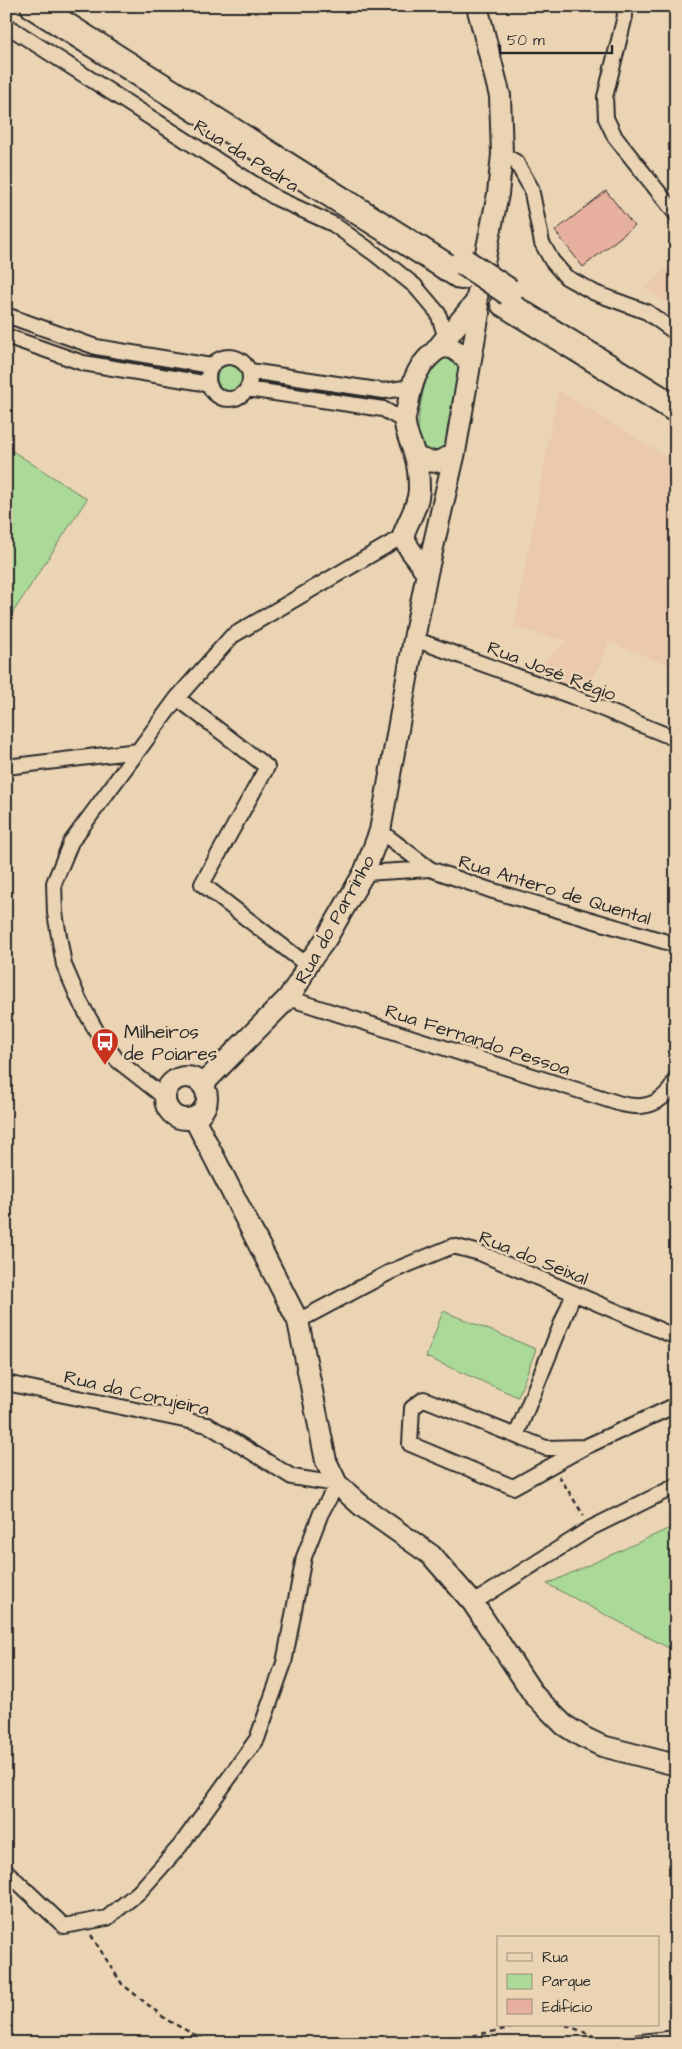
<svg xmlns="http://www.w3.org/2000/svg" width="682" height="2049" viewBox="0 0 682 2049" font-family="'Architects Daughter',sans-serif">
<rect width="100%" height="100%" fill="#ebd4b4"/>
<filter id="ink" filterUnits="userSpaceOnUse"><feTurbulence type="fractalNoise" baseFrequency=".02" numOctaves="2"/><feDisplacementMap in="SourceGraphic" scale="10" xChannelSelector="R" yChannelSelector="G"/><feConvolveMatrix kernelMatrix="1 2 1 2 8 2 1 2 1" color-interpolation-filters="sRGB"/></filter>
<g filter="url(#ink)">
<path fill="#eac9ad" d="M 676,260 L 676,311 L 645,288 Z
M 558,390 L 676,463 L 676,668 L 609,642 L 588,691 L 531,673 L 567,641 L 514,627 Z"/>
<path fill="#aad998" stroke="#6a8262" d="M 448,356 L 460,363 L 446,451 L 429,453 C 424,448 419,441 418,433 C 417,417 425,364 441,357 C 443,356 446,357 448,356 Z
M217 378a13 13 0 1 1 26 0a13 13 0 1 1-26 0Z
M 6,447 L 87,499 L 6,623 Z
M 443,1311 L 536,1349 L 518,1397 L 426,1357 Z
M 670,1528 L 676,1533 L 676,1646 L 667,1647 L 547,1584 Z"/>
<path fill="#e7af9e" stroke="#2b2b2b" d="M 606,191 L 634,226 L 583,267 L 555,231 Z"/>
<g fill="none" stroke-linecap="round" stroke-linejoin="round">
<defs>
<path id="street" d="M 624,6 L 625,16 L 605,97 L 606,118 L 615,137 L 676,214
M 6,25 L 276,198 L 333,224 L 375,254 L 415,286 L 438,313 L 446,338
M 502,154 L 516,162 L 531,188 L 542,243 L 552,261 L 566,277 L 595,293 L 647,312 L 676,333
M 6,315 L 96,347 L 211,366
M 6,336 L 83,363 L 209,384
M208 378a21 21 0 1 1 42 0a21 21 0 1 1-42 0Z
M 250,371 L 384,391 L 411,387
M 247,389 L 383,409 L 404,421
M 414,639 L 571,696 L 676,739
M 177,698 L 267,767 L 202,884 L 307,965
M 6,767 L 138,751
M 380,831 L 430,869 L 490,890 L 670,943 L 676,942
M 364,873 L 430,869
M 288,998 L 621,1104 C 627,1105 635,1107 641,1106 C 657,1105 671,1093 676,1078
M 164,1097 L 117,1060 L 97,1032 L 80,1002 L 64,965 L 55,913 L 54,883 L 71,842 L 177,698 L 232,636 L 403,536
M 298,1321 L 390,1272 L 453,1246 L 480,1253 L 676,1337
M 6,1383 L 208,1425 L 292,1477 L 337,1484 L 321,1513 L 304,1557 L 284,1663 L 257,1739 L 180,1846 L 139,1892 L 107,1918 L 64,1926 L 6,1871
M 516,1436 L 574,1293
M 585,1447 L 546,1448 L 424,1399 L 412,1408 L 410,1444 L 513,1487 L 585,1447 L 676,1405
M 473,1603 L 591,1528 L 676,1486
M 633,2043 L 676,2038"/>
<path id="secondary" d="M 436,350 L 476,302
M 415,456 C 432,465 441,463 455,452
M 427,573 L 409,548 L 403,536 C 408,520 418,508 419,490 C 419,480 418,465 415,456 C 412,444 406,435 405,423 C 404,417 407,410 408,404 C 412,383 416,368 432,354 C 448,339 459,352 470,363
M165 1098a21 21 0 1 1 42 0a21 21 0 1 1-42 0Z
M 203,1084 L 288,998 L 299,982 L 307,965 L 326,939 L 364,873 L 380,831 L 414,639 L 427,573 L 455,452 L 479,313 L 476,302 L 498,194 L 502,154 L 500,96 L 477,6
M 194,1118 L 298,1321 L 326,1461 L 337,1484 L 363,1507 L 431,1555 L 473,1603 L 534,1695 L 564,1725 L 583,1737 L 602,1746 L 676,1765"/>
<path id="highway" d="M 34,6 L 461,276
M 504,303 L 676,409"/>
</defs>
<use href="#street" stroke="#2b2b2b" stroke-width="18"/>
<use href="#secondary" stroke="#2b2b2b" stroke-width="24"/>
<use href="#highway" stroke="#2b2b2b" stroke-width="30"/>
<path stroke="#2b2b2b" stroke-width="2.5" stroke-dasharray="5 4" stroke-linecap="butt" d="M 559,1476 L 584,1516
M 91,1935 L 122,1984 L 167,2020 L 210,2043
M 566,2025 L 611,2043
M 438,2043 L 524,2025"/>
<use href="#street" stroke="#ebd4b4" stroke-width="14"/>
<use href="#secondary" stroke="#ebd4b4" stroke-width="20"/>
<use href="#highway" stroke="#ebd4b4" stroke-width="26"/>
<defs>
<path id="highway-bridge" d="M 464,262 L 509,292"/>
</defs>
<use href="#highway-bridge" stroke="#2b2b2b" stroke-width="30" stroke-linecap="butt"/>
<use href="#highway-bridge" stroke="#ebd4b4" stroke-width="26"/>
</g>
</g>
<defs>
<symbol id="bus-pin" viewBox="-11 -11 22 30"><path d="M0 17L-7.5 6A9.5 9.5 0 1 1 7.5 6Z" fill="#c8321e" stroke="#ebd4b4"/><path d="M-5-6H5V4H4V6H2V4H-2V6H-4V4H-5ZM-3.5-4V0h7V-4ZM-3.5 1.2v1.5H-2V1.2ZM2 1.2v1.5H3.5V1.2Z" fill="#fff"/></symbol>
</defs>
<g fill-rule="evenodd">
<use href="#bus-pin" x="89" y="1026" width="32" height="43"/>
</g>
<g text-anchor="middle" stroke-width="5" stroke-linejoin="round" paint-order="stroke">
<g font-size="19" fill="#2b2b2b" stroke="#ebd4b4">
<text transform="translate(247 155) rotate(32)" y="7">Rua da Pedra</text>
<text transform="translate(552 670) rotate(21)" y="7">Rua José Régio</text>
<text transform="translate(555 889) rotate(17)" y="7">Rua Antero de Quental</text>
<text transform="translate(334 919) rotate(-61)" y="7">Rua do Parrinho</text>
<text transform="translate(478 1039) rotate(18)" y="7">Rua Fernando Pessoa</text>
<text transform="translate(534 1257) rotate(22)" y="7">Rua do Seixal</text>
<text transform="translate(137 1392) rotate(13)" y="7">Rua da Corujeira</text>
</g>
<g font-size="19" fill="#2b2b2b" stroke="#ebd4b4" text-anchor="start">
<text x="124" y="1038">Milheiros<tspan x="124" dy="22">de Poiares</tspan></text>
</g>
</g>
<rect width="682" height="2049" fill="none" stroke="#ebd4b4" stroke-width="25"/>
<rect x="12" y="12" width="657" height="2024" fill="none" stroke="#2b2b2b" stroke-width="2" filter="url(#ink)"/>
<rect x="497" y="1936" width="162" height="90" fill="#ebd4b4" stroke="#9e907d"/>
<rect x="507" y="1953" width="25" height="8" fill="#ebd4b4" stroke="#9e907d"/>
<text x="542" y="1962" font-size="15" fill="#2b2b2b">Rua</text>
<rect x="507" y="1974" width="25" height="15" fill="#aad998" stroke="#9e907d"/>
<text x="542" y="1986" font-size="15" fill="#2b2b2b">Parque</text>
<rect x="507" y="1999" width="25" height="15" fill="#e7af9e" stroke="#9e907d"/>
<text x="542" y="2012" font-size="15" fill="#2b2b2b">Edifício</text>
<path d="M500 45v8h112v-8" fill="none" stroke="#2b2b2b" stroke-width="2.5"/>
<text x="507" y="45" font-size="15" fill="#2b2b2b" stroke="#ebd4b4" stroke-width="4" paint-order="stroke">50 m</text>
</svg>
